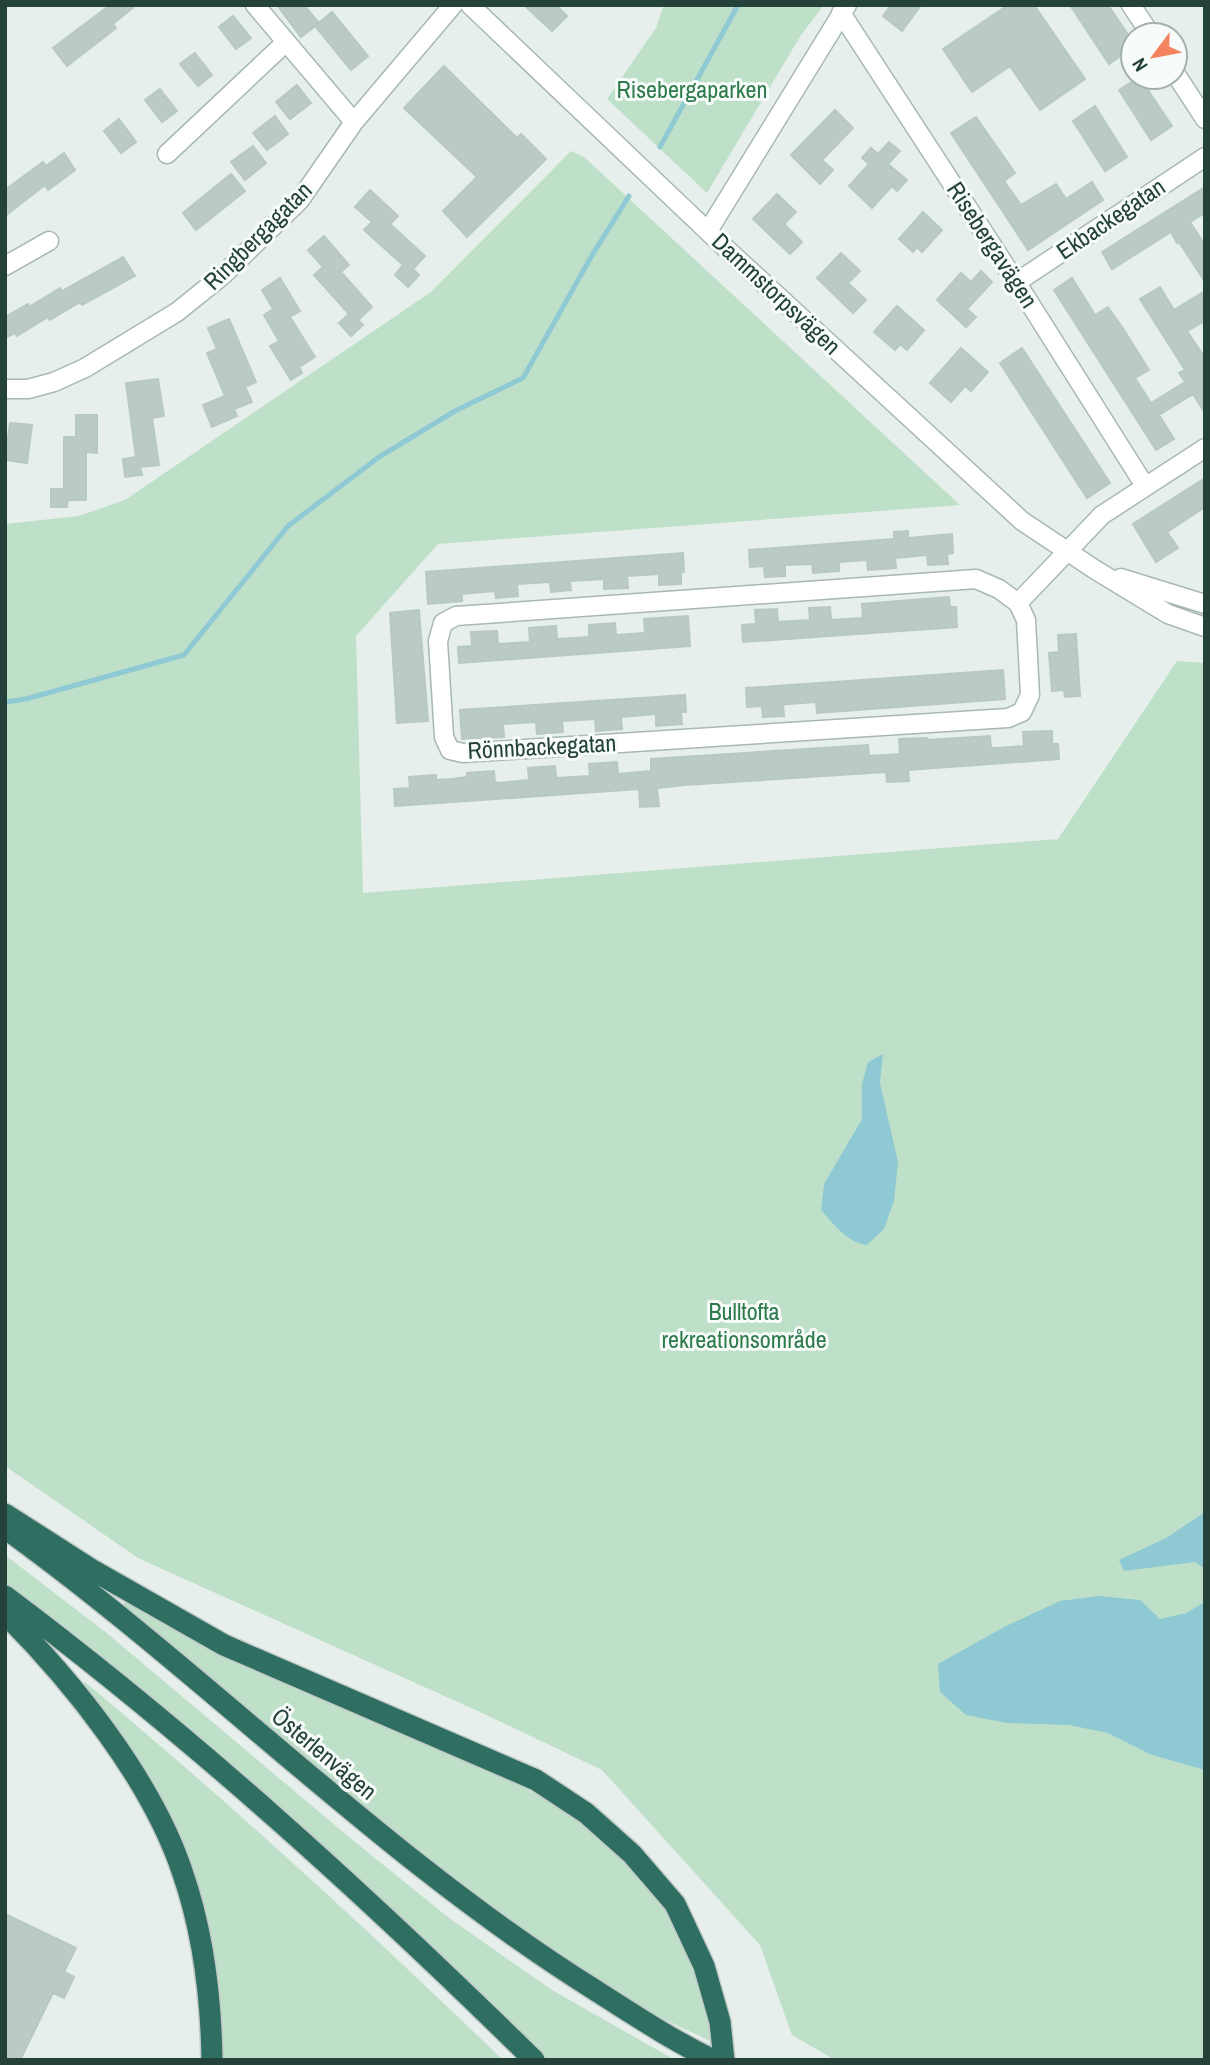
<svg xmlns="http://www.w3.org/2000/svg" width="1210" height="2065" viewBox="0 0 1210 2065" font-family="'Archivo Narrow',sans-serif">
<rect width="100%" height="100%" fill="#e6efeb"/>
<path fill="#bfe0c8" d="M 664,5 L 824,5 L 801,35 L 707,193 L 607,99 L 656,28 Z
M 571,151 L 584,157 L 960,505 L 438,544 L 356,636 L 363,893 L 1058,839 L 1177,661 L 1205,663 L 1205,2060 L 835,2060 L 792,2035 L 760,1945 L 602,1770 L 482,1713 L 138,1558 L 5,1466 L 5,524 L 79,516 L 125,500 L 431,292 Z
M 5,1555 L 108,1634 L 349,1837 L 449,1918 L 552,1990 L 675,2060 L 546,2060 C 376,1890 199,1725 5,1582 Z
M 126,1601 L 486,1767 C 583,1818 657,1867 697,1975 C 705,1997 709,2020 714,2043 L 647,2011 L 573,1967 L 450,1881 L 122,1607 Z
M 85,1682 C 229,1802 367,1929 503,2060 L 221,2060 L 209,1941 L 82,1685 Z"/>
<path fill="#8ec9d4" d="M 883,1054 L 880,1083 L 898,1162 L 894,1201 L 884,1229 L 867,1245 C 846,1242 835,1225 821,1210 L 824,1184 L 862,1119 L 862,1084 L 868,1062 Z
M 1205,1512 L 1205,1569 L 1195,1562 L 1124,1571 L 1119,1560 L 1166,1538 Z
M 1099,1596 L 1140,1600 L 1160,1619 L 1186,1613 L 1205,1602 L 1205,1770 L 1152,1755 L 1108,1733 L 1069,1725 L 1007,1723 L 966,1715 L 940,1692 L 938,1664 L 1004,1627 L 1060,1601 Z"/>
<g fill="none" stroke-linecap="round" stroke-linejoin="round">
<path stroke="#8ec9d4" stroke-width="5" d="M 660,147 L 738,5
M 5,702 L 26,699 L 184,655 L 288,526 L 379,457 L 455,411 L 523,378 L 591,257 L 629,196"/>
</g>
<path fill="#bbcac4" stroke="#b8c9c2" stroke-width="2" d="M 110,5 L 136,5 L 113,24 L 116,28 L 67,66 L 53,48 Z
M 277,5 L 304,5 L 319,23 L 301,37 Z
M 524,5 L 556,5 L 567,16 L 552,31 Z
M 891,5 L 921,5 L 902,31 L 883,16 Z
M 1008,5 L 1034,5 L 1085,79 L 1040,110 L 1010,66 L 972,92 L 943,49 Z
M 1070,5 L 1108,5 L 1133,42 L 1133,47 L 1109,64 Z
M 332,12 L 368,56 L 351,70 L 315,26 Z
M 233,16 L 251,38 L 236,49 L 219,27 Z
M 195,53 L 212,75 L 198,86 L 180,64 Z
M 444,66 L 517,138 L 521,134 L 546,159 L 467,237 L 443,211 L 477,177 L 404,108 Z
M 1139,77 L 1172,126 L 1151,140 L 1119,90 Z
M 297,85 L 311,103 L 290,119 L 276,102 Z
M 160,89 L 177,111 L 162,122 L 145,100 Z
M 1095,106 L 1127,157 L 1105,171 L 1073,121 Z
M 835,110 L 853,128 L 822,160 L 833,170 L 820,184 L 791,155 Z
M 275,116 L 288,134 L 267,150 L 253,133 Z
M 976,117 L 1015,173 L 1004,181 L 1021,205 L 1056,184 L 1066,199 L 1092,182 L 1103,200 L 1028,250 L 951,133 Z
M 119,119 L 136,142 L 121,153 L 104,131 Z
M 889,142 L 900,151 L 888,164 L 907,180 L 897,191 L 892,186 L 872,208 L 849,186 L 869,164 L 862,158 L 871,148 L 878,154 Z
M 253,146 L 266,163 L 245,180 L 231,162 Z
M 64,153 L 75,170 L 48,190 L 45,185 L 5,216 L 5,190 L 43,162 L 46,166 Z
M 231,174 L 245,191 L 196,230 L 183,213 Z
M 1205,187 L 1205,213 L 1190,222 L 1205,245 L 1205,282 L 1179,242 L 1177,243 L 1171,232 L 1112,269 L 1102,252 Z
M 370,190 L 398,216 L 390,224 L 425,256 L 413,269 L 419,275 L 408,287 L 395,275 L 403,265 L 364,230 L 372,222 L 355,207 Z
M 777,194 L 796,212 L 784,224 L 802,242 L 790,254 L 753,219 Z
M 923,212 L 942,230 L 922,252 L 917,247 L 913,252 L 899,239 Z
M 324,236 L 349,265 L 341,272 L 372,307 L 358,320 L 363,325 L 351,336 L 339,323 L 349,314 L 314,275 L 323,267 L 308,250 Z
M 841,253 L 860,271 L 848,283 L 866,300 L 853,313 L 817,278 Z
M 123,257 L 135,276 L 82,305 L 80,302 L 50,320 L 48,317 L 17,336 L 15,333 L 5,338 L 5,317 L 28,304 L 29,307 L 60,288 L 62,291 Z
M 981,271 L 992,282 L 967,309 L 976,317 L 966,327 L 937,300 L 961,273 L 971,282 Z
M 280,278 L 300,311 L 290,317 L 315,357 L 299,367 L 302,373 L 291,380 L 270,346 L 279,341 L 264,315 L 273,309 L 262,290 Z
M 1072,278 L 1095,315 L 1108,307 L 1122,327 L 1149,370 L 1135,378 L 1151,403 L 1185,382 L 1179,373 L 1185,370 L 1140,299 L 1160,287 L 1174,310 L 1205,291 L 1205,321 L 1187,331 L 1205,358 L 1205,413 L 1193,394 L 1159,415 L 1174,439 L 1156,450 L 1054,290 Z
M 897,306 L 924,330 L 907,350 L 900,344 L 895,350 L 874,332 Z
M 229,319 L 256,382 L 245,387 L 252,402 L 234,409 L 237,416 L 212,427 L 203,405 L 225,396 L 207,353 L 217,349 L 208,328 Z
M 961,348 L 988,372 L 971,391 L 965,386 L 951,402 L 930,383 Z
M 1022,348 L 1110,483 L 1087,498 L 1000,363 Z
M 158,379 L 164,416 L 152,418 L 159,465 L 140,467 L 142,475 L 125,477 L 123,459 L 136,457 L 126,383 Z
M 76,415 L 97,415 L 97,453 L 86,452 L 86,500 L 68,500 L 67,507 L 51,507 L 51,489 L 64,489 L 64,437 L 76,437 Z
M 10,423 L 32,425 L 27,463 L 5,460 L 5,445 L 7,445 Z
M 1205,478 L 1205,507 L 1167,532 L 1178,548 L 1156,562 L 1133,524 Z
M 908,531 L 908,538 L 952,534 L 953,553 L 947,554 L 948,564 L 928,565 L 927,555 L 895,558 L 896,568 L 868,570 L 867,560 L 839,562 L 839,571 L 813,573 L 812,564 L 785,565 L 785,576 L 765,577 L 764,566 L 750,567 L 749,550 L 894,539 L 894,532 Z
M 683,553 L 684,572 L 681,572 L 681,584 L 659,585 L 659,574 L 627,576 L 628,588 L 604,589 L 604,579 L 570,581 L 571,590 L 551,592 L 550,582 L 517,584 L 518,596 L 496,598 L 495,591 L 462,594 L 462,601 L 428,604 L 426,572 Z
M 949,597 L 950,607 L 956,607 L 957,627 L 743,642 L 742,625 L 756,624 L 755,610 L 777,609 L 778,622 L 810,620 L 809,608 L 830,607 L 831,620 L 863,618 L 862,604 Z
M 419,610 L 428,721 L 397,723 L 390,613 Z
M 688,616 L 690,646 L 459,663 L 458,647 L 472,646 L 471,632 L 497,631 L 498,644 L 530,642 L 529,628 L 556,626 L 557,639 L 589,637 L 589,625 L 615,623 L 616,635 L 645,633 L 644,619 Z
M 1076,634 L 1080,696 L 1065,697 L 1064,690 L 1052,691 L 1049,653 L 1059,652 L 1058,635 Z
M 1003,670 L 1005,699 L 817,713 L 816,702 L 788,704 L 783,705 L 784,716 L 763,717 L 762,706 L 747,707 L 746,688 Z
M 685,695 L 686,712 L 681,712 L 682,724 L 656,726 L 656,714 L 621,717 L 622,729 L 596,731 L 595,719 L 562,721 L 563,732 L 537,734 L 536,722 L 503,724 L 504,737 L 462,739 L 460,710 Z
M 1052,731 L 1052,744 L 1058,744 L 1059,759 L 908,770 L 909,781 L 887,782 L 886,772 L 685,785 L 657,788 L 659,806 L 640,807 L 639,789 L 395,806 L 394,789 L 410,788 L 409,777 L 436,775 L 436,780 L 452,779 L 467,777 L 467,773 L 494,771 L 495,782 L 499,783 L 529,780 L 528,768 L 555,766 L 556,778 L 590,776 L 589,764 L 617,762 L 618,774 L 651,771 L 651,759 L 868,745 L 869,756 L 900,754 L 899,739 L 927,738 L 927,740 L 990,736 L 991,748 L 996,748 L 1024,746 L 1023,732 Z
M 5,1914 L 76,1948 L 64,1972 L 74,1977 L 64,1998 L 53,1993 L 20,2060 L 5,2060 Z"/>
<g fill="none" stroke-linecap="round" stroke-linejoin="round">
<defs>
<path id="minor" d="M 255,5 L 354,122
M 470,5 L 719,242 L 1022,521 L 1094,569 L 1168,614 L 1205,627
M 1131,5 L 1151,35
M 841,13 L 1027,299 L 1145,486
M 1175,73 L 1205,119
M 167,154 L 285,43
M 708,231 L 847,5
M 5,266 L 49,241
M 1017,282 L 1205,157
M 5,389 L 28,389 L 54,382 L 85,368 L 177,312 L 223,275 L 300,200 L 354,122 L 453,5
M 1121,578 L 1205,604
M 1018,603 L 1026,620 L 1030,695 L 1022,712 L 1008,718 L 463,753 L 450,750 L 444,737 L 438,641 L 443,623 L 456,616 L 976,579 L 999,589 L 1018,603 L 1102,515 L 1205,448"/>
<path id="highway" d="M 5,1514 L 94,1571 L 224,1645 L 536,1780 L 586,1813 L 632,1854 L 675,1904 L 704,1966 L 720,2022 L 724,2060
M 13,1534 C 212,1679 385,1859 595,1990 C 634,2015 672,2040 713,2060
M 5,1596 C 193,1737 366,1895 534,2060
M 5,1614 C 73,1682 151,1779 182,1871 C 203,1931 211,1996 212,2060"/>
</defs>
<use href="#minor" stroke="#a8b8b2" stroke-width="21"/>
<use href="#highway" stroke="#c2cac8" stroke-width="24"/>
<use href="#minor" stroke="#fff" stroke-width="18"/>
<use href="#highway" stroke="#2f6f62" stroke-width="21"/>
</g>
<g text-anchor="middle" stroke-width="6" stroke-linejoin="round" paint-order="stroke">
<g font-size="24" fill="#2d7a4b" stroke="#f7fbf9">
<text x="692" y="98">Risebergaparken</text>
<text x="744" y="1320">Bulltofta<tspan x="744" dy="28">rekreationsområde</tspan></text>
</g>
<g font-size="24" fill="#24423a" stroke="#f7fbf9">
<text transform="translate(1111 219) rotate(-34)" y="8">Ekbackegatan</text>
<text transform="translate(258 236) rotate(-45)" y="8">Ringbergagatan</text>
<text transform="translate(992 245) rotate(57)" y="8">Risebergavägen</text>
<text transform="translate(776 294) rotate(43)" y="8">Dammstorpsvägen</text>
<text transform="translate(542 747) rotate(-3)" y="8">Rönnbackegatan</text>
<text transform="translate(324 1754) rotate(40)" y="8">Österlenvägen</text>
</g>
</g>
<rect width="1210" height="2065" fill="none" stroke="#24423a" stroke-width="14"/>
<g transform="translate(1154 56) rotate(238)"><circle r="33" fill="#f7fbf9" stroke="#a3b1ad" stroke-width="2"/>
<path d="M0-5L12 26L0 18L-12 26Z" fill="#f4845f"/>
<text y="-10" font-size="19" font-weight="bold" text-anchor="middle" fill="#24423a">N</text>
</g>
</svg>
